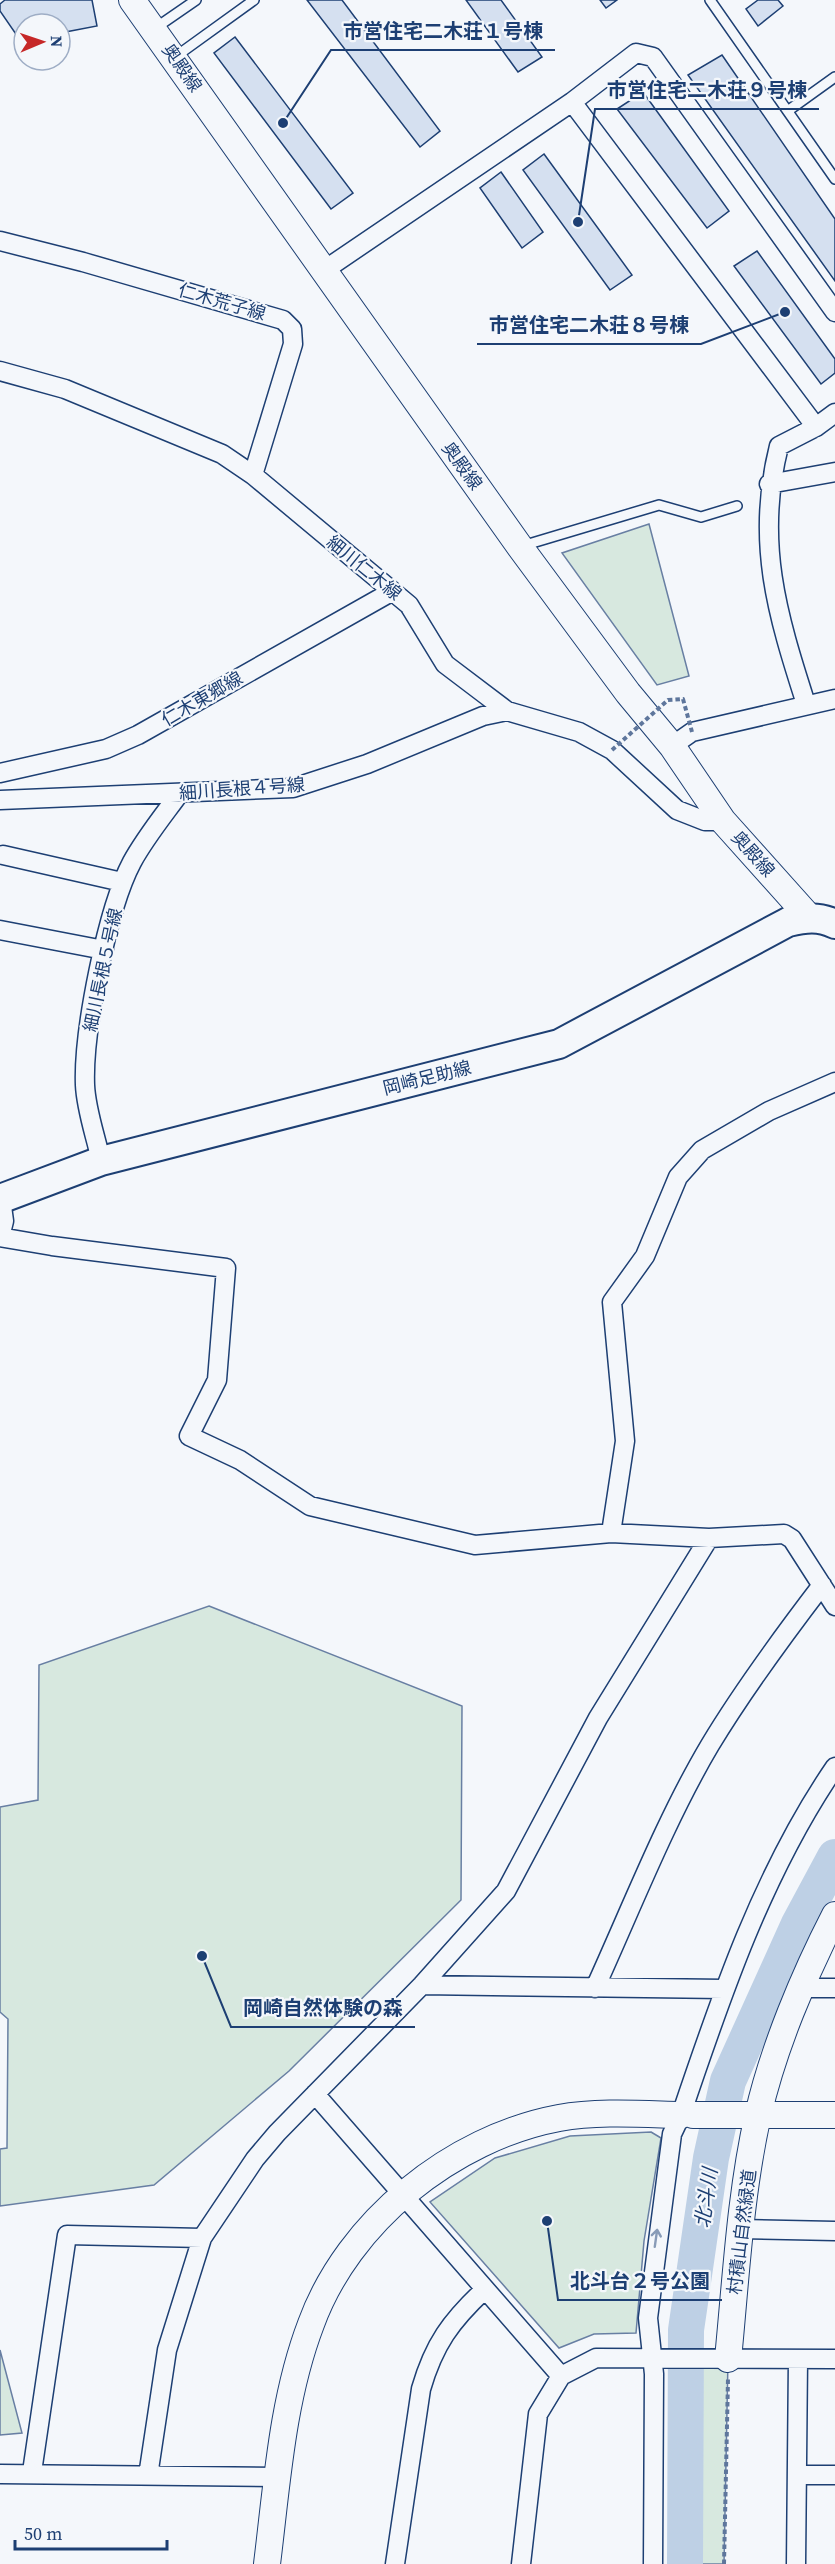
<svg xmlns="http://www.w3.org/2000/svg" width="835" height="2564" viewBox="0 0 835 2564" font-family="'Source Serif 4','Noto Sans JP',serif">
<rect width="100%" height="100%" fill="#f4f7fb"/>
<path fill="#d7e8df" stroke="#687fa3" stroke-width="1.5" d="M 649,524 L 689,676 L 657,685 L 562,553 Z
M 209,1606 L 462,1706 L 461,1900 L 289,2071 L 154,2185 L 0,2206 L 0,2149 L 7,2148 L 8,2019 L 0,2012 L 0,1807 L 38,1800 L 39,1665 Z
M 651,2132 L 661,2138 L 644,2241 L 636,2333 L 594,2334 L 559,2348 L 430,2202 L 495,2158 L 570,2136 Z
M 0,2350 L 22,2433 L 0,2435 Z
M 694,2359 L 728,2359 L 724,2564 L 690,2564 Z"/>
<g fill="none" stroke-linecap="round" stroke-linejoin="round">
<path stroke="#bed0e5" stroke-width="36" d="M 685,2564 L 686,2330 L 711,2158 L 728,2081 L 799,1924 L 835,1857"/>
</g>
<path fill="#d5e0f0" stroke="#1d3f73" stroke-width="1.5" d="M 5,0 L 92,0 L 97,26 L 60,33 L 60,24 L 24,24 L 24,40 L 20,40 L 0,11 L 0,4 Z
M 307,0 L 342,0 L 440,131 L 420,147 Z
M 466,0 L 501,0 L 542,57 L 518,72 Z
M 600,0 L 617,0 L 606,8 Z
M 758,0 L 778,0 L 783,6 L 758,26 L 746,9 Z
M 235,37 L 353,193 L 331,209 L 214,53 Z
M 722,55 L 835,219 L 835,281 L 688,75 Z
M 643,92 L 729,211 L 707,228 L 617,109 Z
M 544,154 L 632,275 L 610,290 L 523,170 Z
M 501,172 L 543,232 L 522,248 L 480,188 Z
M 757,251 L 835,359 L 835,373 L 821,384 L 734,266 Z"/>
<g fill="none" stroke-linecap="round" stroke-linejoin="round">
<defs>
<path id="lane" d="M 710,0 L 835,179
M 154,29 L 196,0
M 175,57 L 254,0
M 789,110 L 835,77
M 522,546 L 659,505 L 701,517 L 737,506"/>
<path id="street" d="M 572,102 L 816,427
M 0,241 L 83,262 L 283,320 L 292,329 L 293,344 L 253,475
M 323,271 L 572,102 L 636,53 L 653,57 L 835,312
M 0,371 L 65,389 L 222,454 L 253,475 L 409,605 L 445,664 L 507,711 L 579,732 L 612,750 L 677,810 L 705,821 L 723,821
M 769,484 L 835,472
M 806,704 C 777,614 755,541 779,446 L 816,427 L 835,413
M 672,746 L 692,732 L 835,699
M 0,773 L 106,749 L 138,735 L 391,592
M 0,800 L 293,788 L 367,764 L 483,716 L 507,711
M 3,855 L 122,882
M 0,930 L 104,950
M 101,1161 C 96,1137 86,1110 85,1085 C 83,1032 107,909 132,862 C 145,838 163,816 179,794
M 0,1237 L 52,1246 L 226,1268 L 217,1380 L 189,1436 L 240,1460 L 310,1506 L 475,1545 L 611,1533 L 709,1538 L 784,1534 L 792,1539 L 835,1606
M 0,1237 L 4,1221 L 1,1199
M 611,1533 L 625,1441 L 612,1302 L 645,1256 L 678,1177 L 702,1150 L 769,1111 L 835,1082
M 422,1985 L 724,1989
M 595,1988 C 631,1909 666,1819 710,1745 C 743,1690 783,1636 822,1585
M 803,1988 L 835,1988
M 315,2094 L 561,2376
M 740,2229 L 835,2231
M 32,2472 L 67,2235 L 202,2238
M 0,2474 L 278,2477
M 797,2475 L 835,2475
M 148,2476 L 167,2350 L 202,2238 L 255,2159 L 277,2133 L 422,1985 L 506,1891 L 598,1718 L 709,1538
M 395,2564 L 421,2389 C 434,2344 451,2321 484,2290
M 521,2564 L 538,2414 L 561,2376 L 596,2358 L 835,2359
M 653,2564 L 654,2374 L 648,2318 L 672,2134 L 681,2115 C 721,1996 763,1872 835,1767
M 796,2564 L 798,2359"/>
<path id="secondary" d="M 132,0 L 520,547 L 628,693 L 672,746 L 723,821 L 809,917
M 693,2115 L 835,2115
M 728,2359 C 736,2278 740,2195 758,2115 C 773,2049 804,1975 835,1915
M 267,2564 C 277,2484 282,2400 311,2324 C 348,2222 452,2138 559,2118 C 598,2111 641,2114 681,2115"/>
<path id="primary" d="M 0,1199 L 101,1161 L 559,1044 L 788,922 C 805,918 819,916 835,924"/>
</defs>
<use href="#lane" stroke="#1d3f73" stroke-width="12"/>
<use href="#street" stroke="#1d3f73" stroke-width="21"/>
<use href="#secondary" stroke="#1d3f73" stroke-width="28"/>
<use href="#primary" stroke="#1d3f73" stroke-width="32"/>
<path stroke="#5e769c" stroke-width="4" stroke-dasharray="4.5 3" stroke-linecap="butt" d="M 724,2564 L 728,2379"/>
<use href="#lane" stroke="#f4f7fb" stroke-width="9"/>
<use href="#street" stroke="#f4f7fb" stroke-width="18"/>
<use href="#secondary" stroke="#f4f7fb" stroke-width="26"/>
<use href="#primary" stroke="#f4f7fb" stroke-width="28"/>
<path stroke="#5e769c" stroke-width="4" stroke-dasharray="4.5 3" stroke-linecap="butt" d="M 612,750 L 668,700 L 683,699 L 692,732"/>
</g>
<defs><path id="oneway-shaft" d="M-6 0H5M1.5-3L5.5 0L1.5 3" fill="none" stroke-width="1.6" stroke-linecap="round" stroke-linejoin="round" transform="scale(1.5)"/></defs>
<use stroke="#889bb7" href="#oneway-shaft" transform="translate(656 2238) rotate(-82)"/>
<g text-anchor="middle" stroke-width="4.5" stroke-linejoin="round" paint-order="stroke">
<g font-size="18" fill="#1d3f73" stroke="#f4f7fb">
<text transform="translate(182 68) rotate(55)" y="6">奥殿線</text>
<text transform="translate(222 302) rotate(16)" y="6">仁木荒子線</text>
<text transform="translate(462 466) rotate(54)" y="6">奥殿線</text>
<text transform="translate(364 568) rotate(39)" y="6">細川仁木線</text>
<text transform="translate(202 699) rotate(-30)" y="6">仁木東郷線</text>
<text transform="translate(242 789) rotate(-4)" y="6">細川長根４号線</text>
<text transform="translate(753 854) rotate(48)" y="6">奥殿線</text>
<text transform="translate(103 970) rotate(-78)" y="6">細川長根５号線</text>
<text transform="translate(427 1078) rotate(-14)" y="6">岡崎足助線</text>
<text transform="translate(742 2232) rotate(-83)" y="6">村積山自然緑道</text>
</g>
<g font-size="20" font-style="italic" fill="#1d3f73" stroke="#f4f7fb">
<text transform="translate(706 2198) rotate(-82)" y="7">北斗川</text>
</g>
</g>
<path fill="none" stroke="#1d3f73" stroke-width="2" d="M283 123L331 50H555M578 222L595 109H819M785 312L701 344H477M202 1956L231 2027H415M547 2221L558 2300H722"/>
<g fill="#1d3f73" stroke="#f4f7fb" stroke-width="2">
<circle cx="283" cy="123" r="6"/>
<circle cx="578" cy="222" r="6"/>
<circle cx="785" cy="312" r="6"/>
<circle cx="202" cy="1956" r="6"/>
<circle cx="547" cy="2221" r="6"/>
</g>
<g font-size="20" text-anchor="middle" font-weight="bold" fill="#1d3f73" stroke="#f4f7fb" stroke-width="4.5" stroke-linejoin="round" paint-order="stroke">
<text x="443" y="38">市営住宅二木荘１号棟</text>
<text x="707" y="97">市営住宅二木荘９号棟</text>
<text x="589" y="332">市営住宅二木荘８号棟</text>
<text x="323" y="2015">岡崎自然体験の森</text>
<text x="640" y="2288">北斗台２号公園</text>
</g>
<g transform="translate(42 42) rotate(88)"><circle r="28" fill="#f4f7fb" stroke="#9eadc5" stroke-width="1.5"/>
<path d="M0-4.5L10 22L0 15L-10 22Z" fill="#c62828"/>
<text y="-9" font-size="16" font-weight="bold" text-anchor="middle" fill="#1d3f73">N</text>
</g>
<path d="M15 2540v9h152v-9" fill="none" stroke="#1d3f73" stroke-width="3"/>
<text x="24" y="2540" font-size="18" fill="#1d3f73" stroke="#f4f7fb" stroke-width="4.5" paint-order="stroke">50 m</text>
</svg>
